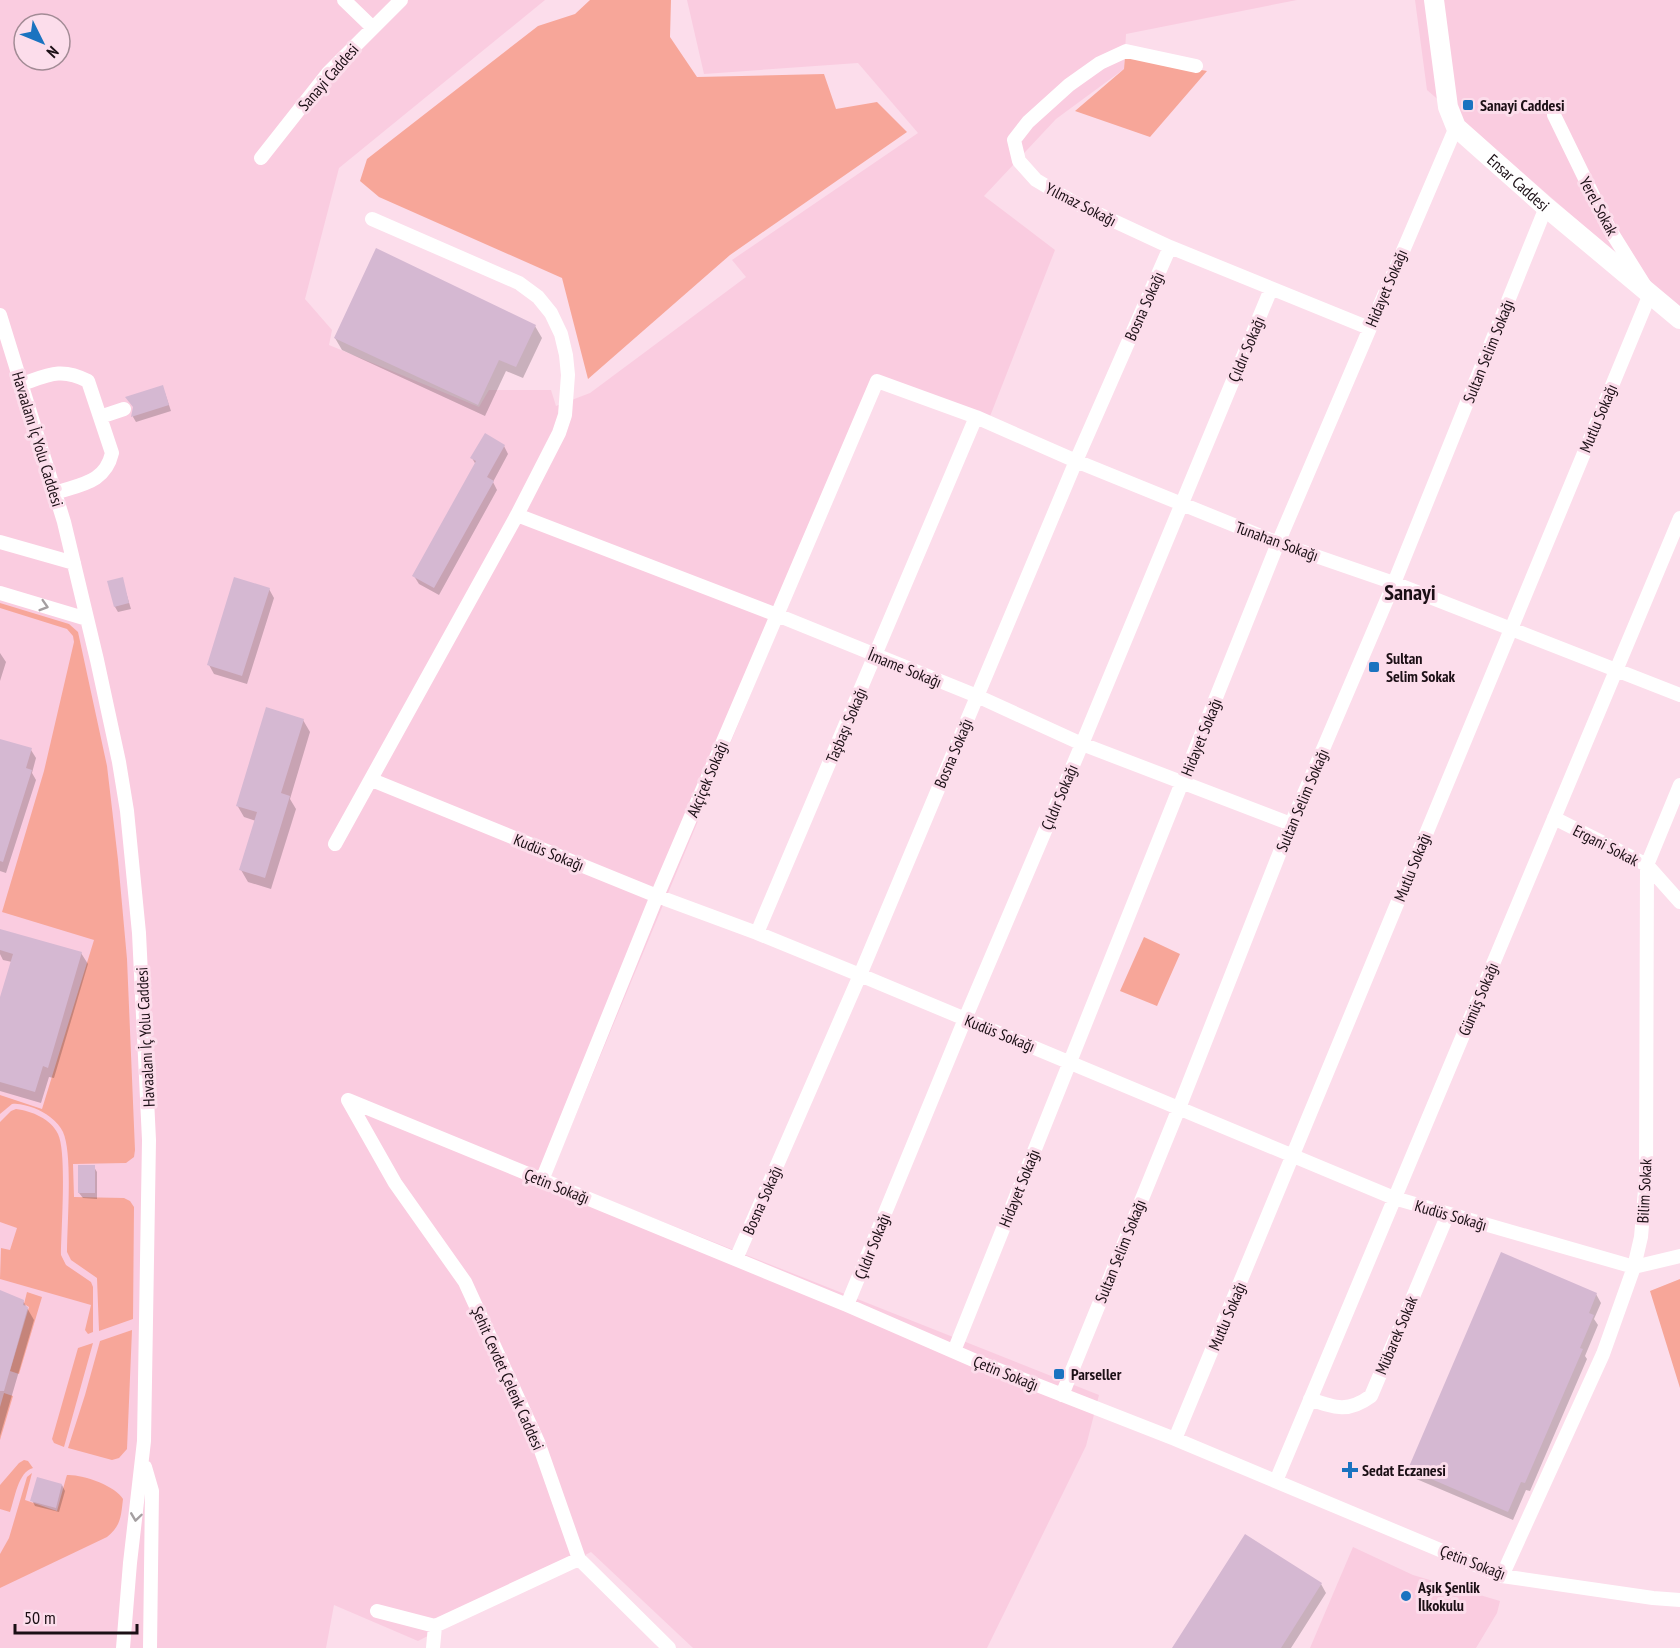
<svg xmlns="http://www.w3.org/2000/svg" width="1680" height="1648" viewBox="0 0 1680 1648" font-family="'PT Sans Narrow',sans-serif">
<rect width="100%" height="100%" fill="#fcddeb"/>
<path fill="#facce0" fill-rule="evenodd" d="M 0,0 L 545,0 L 339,168 L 305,299 L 332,330 L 329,345 L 479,407 L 489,390 L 551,390 L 556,406 L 590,393 L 746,277 L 732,260 L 918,133 L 858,63 L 704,74 L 687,0 L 1297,0 L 1126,34 L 1124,69 L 1056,119 L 984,196 L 1055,250 L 987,424 L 880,383 L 550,1177 L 1099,1395 L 1086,1446 L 987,1648 L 693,1648 L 591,1552 L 418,1641 L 334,1605 L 326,1648 L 0,1648 ZM 24,24 L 60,24 L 60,60 L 24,60 Z
M 1415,0 L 1680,0 L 1680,309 L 1427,90 Z
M 1353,1547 L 1413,1575 L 1500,1601 L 1497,1613 L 1476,1648 L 1310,1648 Z"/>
<path fill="#f7a699" d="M 590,0 L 671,0 L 670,37 L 697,77 L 824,74 L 836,109 L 877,102 L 907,132 L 730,255 L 588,379 L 562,278 L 379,197 L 360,181 L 367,159 L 538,26 L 575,14 Z
M 1125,56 L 1207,71 L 1150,137 L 1075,111 L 1124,69 Z
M 0,603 L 69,624 L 78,632 L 107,766 L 118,860 L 127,959 L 135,1150 L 134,1157 L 126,1163 L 73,1164 L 74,1197 L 124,1198 L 130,1201 L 134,1207 L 133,1319 L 99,1331 L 97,1278 L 71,1260 L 67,1252 C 67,1224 73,1154 63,1132 C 58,1121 45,1112 34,1108 C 27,1106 20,1103 12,1104 L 0,1114 L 0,1095 L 42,1109 L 94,940 L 2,912 L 44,771 L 74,642 L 73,636 L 67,629 L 0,608 Z
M 1144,937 L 1180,954 L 1157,1006 L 1120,991 Z
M 16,1109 C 32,1111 51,1119 58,1134 C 67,1152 61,1231 61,1255 L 66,1265 L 91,1282 L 93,1287 L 93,1332 L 88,1334 L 85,1330 L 91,1305 L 0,1279 L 1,1248 L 10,1250 L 17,1228 L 0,1222 L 0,1122 L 11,1111 Z
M 1680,1279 L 1680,1388 L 1650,1291 Z
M 27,1292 L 42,1297 L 19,1374 L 10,1371 L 29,1307 L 24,1304 Z
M 132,1330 L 127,1449 L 119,1458 L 112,1460 L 68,1448 L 85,1395 L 100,1341 Z
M 93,1343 L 64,1447 L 54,1443 L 52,1439 L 78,1348 Z
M 4,1393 L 13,1396 L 0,1440 L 0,1407 Z
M 24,1460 L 28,1461 L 33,1468 C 18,1472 15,1498 10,1512 L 0,1509 L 0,1485 L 19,1463 Z
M 32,1473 L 25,1500 L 57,1511 L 66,1478 L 67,1475 C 82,1474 116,1486 123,1499 C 121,1516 121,1526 107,1537 L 0,1588 L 0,1554 L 9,1538 L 27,1477 Z"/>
<path fill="#0003" d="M 535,326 L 542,338 L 523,378 L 506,371 L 485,416 L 342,350 L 335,338 Z
M 165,393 L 171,411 L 136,422 L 133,417 L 134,408 Z
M 504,446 L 508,454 L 493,482 L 497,490 L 439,595 L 419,584 L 414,576 L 476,465 L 472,458 Z
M 122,579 L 131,609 L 118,612 L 115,607 Z
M 269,589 L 274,598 L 247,684 L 214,674 L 209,665 Z
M 0,653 L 6,662 L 0,681 Z
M 303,720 L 310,732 L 290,799 L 296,809 L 271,889 L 248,882 L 241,870 L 256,821 L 244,817 L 237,805 Z
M 0,740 L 31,750 L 36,758 L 32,773 L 36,780 L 6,873 L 0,871 Z
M 0,937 L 81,953 L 88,964 L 54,1078 L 49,1077 L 41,1103 L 0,1091 L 0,1003 L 12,962 L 3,960 L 0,954 Z
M 94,1167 L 97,1172 L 97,1199 L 83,1198 L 79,1193 Z
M 0,1292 L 23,1301 L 34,1320 L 0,1436 Z
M 1596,1294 L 1601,1303 L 1594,1319 L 1598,1325 L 1585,1356 L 1587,1359 L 1530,1491 L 1526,1490 L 1513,1520 L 1414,1478 L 1409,1469 Z
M 62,1485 L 65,1491 L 59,1512 L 35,1506 L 32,1500 Z
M 1321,1584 L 1326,1593 L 1291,1648 L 1174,1648 Z"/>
<path fill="#d5b8d2" d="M 376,248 L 536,325 L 516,367 L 499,360 L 478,405 L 334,338 Z
M 163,385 L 169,405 L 131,417 L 133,407 L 125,397 Z
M 485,433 L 505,445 L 487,477 L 494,481 L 434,588 L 412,576 L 476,461 L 470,458 Z
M 123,577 L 129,603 L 114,607 L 107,581 Z
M 234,577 L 270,588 L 242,676 L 207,665 Z
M 266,707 L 304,719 L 281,793 L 290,796 L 265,878 L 239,870 L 257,812 L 236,806 Z
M 0,739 L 32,748 L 26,768 L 32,770 L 3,862 L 0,861 Z
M 0,929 L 82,952 L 48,1068 L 43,1066 L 35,1092 L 0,1082 L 0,997 L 13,954 L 0,950 Z
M 78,1165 L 95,1165 L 95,1193 L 78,1193 Z
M 1501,1252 L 1597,1293 L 1589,1313 L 1594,1315 L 1580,1348 L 1583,1349 L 1525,1483 L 1521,1482 L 1508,1512 L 1408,1469 Z
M 0,1290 L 24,1300 L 23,1305 L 28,1307 L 4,1391 L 0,1391 Z
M 37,1477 L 62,1484 L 56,1508 L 30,1501 Z
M 1245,1534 L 1322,1583 L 1281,1648 L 1172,1648 Z"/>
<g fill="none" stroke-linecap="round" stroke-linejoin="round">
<path stroke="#fff" stroke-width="14" d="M 344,0 L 373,28
M 1196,66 L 1126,51 L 1100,63 L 1069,85 L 1028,122 L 1014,140 L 1019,161 L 1036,180 L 1073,202 L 1170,247 L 1369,328
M 261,158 L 328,73 L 401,0
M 0,315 L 64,522 L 97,660 L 119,762 L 127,811 L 139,933 L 149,1140 L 144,1441 L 130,1563 L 123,1648
M 22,384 C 48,375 61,367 88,381 L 112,453 C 105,483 81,484 55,493
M 100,417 L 124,409
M 517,515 L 777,615 L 977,696 L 1082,744 L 1291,824
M 0,542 L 74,563
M 0,593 L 87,619
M 372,780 L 657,896 L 757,933 L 860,975 L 1394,1198 L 1634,1267 L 1680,1256
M 1554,818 L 1647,865 L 1680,902
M 335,844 L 517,515 L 559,433 L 565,415 L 568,375 L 566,355 L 561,334 L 551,313 L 538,297 L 519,283 L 372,219
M 757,933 L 976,417
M 348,1100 L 847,1305 L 978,1362 L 1175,1439 L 1502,1576 L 1653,1598 L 1680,1600
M 348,1100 L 395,1183 L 465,1282 L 538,1442 L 579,1559 L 669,1648
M 542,1180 L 657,896 L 877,381 L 976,417 L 1076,461 L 1278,543 L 1394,583 L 1680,695
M 736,1259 L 860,975 L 1076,461 L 1170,247
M 847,1305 L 965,1019 L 1082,744 L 1271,289
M 954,1351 L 1278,543 L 1456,127
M 1062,1395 L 1179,1108 L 1291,824 L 1394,583 L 1546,207
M 1310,1399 C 1335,1408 1348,1413 1371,1396 L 1448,1214
M 1175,1439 C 1335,1058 1490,675 1650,294 L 1610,230 L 1554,115
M 145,1467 L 152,1491 L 150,1648
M 1276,1481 L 1680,518
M 1502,1576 L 1603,1354 L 1634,1267 L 1641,1237 L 1646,1178 L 1647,865 L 1680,785
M 377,1611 L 435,1626 L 579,1559
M 433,1648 L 435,1626"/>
<path stroke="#fff" stroke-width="20" id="s1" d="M 1434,0 L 1448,107 L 1456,127 L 1546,207 L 1680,319"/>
</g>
<defs><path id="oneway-chevron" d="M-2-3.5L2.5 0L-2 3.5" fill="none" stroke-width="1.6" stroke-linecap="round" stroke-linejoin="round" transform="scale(1.5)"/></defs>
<g stroke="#a49fa1">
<use href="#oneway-chevron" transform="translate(44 606) rotate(17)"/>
<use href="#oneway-chevron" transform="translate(136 1517) rotate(98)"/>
</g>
<g fill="#1a73c0" stroke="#fcddeb" stroke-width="2">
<rect x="1462" y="99" width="12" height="12" rx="3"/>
<rect x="1368" y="661" width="12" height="12" rx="3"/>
<rect x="1053" y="1368" width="12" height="12" rx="3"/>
<path d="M1347 1461h6v6h6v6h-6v6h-6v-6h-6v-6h6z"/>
<circle cx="1406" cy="1596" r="6"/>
</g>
<g text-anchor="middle" stroke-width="6" stroke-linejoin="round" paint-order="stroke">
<g font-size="16" fill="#1b0f15" stroke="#fcddeb">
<text transform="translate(328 77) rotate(-49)" y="6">Sanayi Caddesi</text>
<text dy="6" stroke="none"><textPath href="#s1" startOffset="213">Ensar Caddesi</textPath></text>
<text transform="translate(1081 204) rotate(27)" y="6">Yılmaz Sokağı</text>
<text transform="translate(1599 206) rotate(62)" y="6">Yerel Sokak</text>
<text transform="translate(1386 288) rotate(-67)" y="6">Hidayet Sokağı</text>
<text transform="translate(1144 306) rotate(-66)" y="6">Bosna Sokağı</text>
<text transform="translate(1246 349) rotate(-67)" y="6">Çıldır Sokağı</text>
<text transform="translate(1488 351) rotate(-68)" y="6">Sultan Selim Sokağı</text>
<text transform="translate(1598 418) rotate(-67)" y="6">Mutlu Sokağı</text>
<text transform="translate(38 439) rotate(73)" y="6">Havaalanı İç Yolu Caddesi</text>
<text transform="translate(1277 541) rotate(20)" y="6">Tunahan Sokağı</text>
<text transform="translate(905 668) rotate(22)" y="6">İmame Sokağı</text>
<text transform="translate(846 725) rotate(-67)" y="6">Taşbaşı Sokağı</text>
<text transform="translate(1201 737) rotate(-68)" y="6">Hidayet Sokağı</text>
<text transform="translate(953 753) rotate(-67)" y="6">Bosna Sokağı</text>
<text transform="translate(707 779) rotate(-67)" y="6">Akçiçek Sokağı</text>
<text transform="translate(1059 797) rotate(-67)" y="6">Çıldır Sokağı</text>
<text transform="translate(1302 800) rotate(-67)" y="6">Sultan Selim Sokağı</text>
<text transform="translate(1606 845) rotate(27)" y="6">Ergani Sokak</text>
<text transform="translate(549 852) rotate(22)" y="6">Kudüs Sokağı</text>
<text transform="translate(1412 867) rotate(-68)" y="6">Mutlu Sokağı</text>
<text transform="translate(1478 999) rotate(-67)" y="6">Gümüş Sokağı</text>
<text transform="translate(1000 1033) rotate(22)" y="6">Kudüs Sokağı</text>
<text transform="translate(145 1037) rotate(-93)" y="6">Havaalanı İç Yolu Caddesi</text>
<text transform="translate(557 1186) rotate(22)" y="6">Çetin Sokağı</text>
<text transform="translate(1019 1188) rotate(-68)" y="6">Hidayet Sokağı</text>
<text transform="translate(1644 1191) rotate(-87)" y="6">Bilim Sokak</text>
<text transform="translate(762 1200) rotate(-66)" y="6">Bosna Sokağı</text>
<text transform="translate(1451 1215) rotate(16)" y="6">Kudüs Sokağı</text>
<text transform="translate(872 1246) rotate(-68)" y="6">Çıldır Sokağı</text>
<text transform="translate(1120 1251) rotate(-68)" y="6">Sultan Selim Sokağı</text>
<text transform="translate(1227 1316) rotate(-67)" y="6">Mutlu Sokağı</text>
<text transform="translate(1396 1335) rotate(-67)" y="6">Mübarek Sokak</text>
<text transform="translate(1006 1373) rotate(22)" y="6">Çetin Sokağı</text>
<text transform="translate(508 1378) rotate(66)" y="6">Şehit Cevdet Çelenk Caddesi</text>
<text transform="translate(1473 1562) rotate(21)" y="6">Çetin Sokağı</text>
</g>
<g font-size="16" font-weight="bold" fill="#1b0f15" stroke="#fcddeb" text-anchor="start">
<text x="1480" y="111">Sanayi Caddesi</text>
<text x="1386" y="664">Sultan<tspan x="1386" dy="18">Selim Sokak</tspan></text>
<text x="1071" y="1380">Parseller</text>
<text x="1362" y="1476">Sedat Eczanesi</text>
<text x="1418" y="1593">Aşık Şenlik<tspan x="1418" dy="18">İlkokulu</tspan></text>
</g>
<g font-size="22" font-weight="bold" fill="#1b0f15" stroke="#fcddeb">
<text x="1410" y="600">Sanayi</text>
</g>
</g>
<g transform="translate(42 42) rotate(133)"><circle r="28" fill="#fcddeb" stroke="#a28b95" stroke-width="1.5"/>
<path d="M0-4.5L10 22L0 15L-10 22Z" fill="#1a73c0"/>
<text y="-9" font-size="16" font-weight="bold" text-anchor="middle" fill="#1b0f15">N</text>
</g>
<path d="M15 1624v9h122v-9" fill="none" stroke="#1b0f15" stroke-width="3"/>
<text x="24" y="1624" font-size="18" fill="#1b0f15" stroke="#fcddeb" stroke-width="4.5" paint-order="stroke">50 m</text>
</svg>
